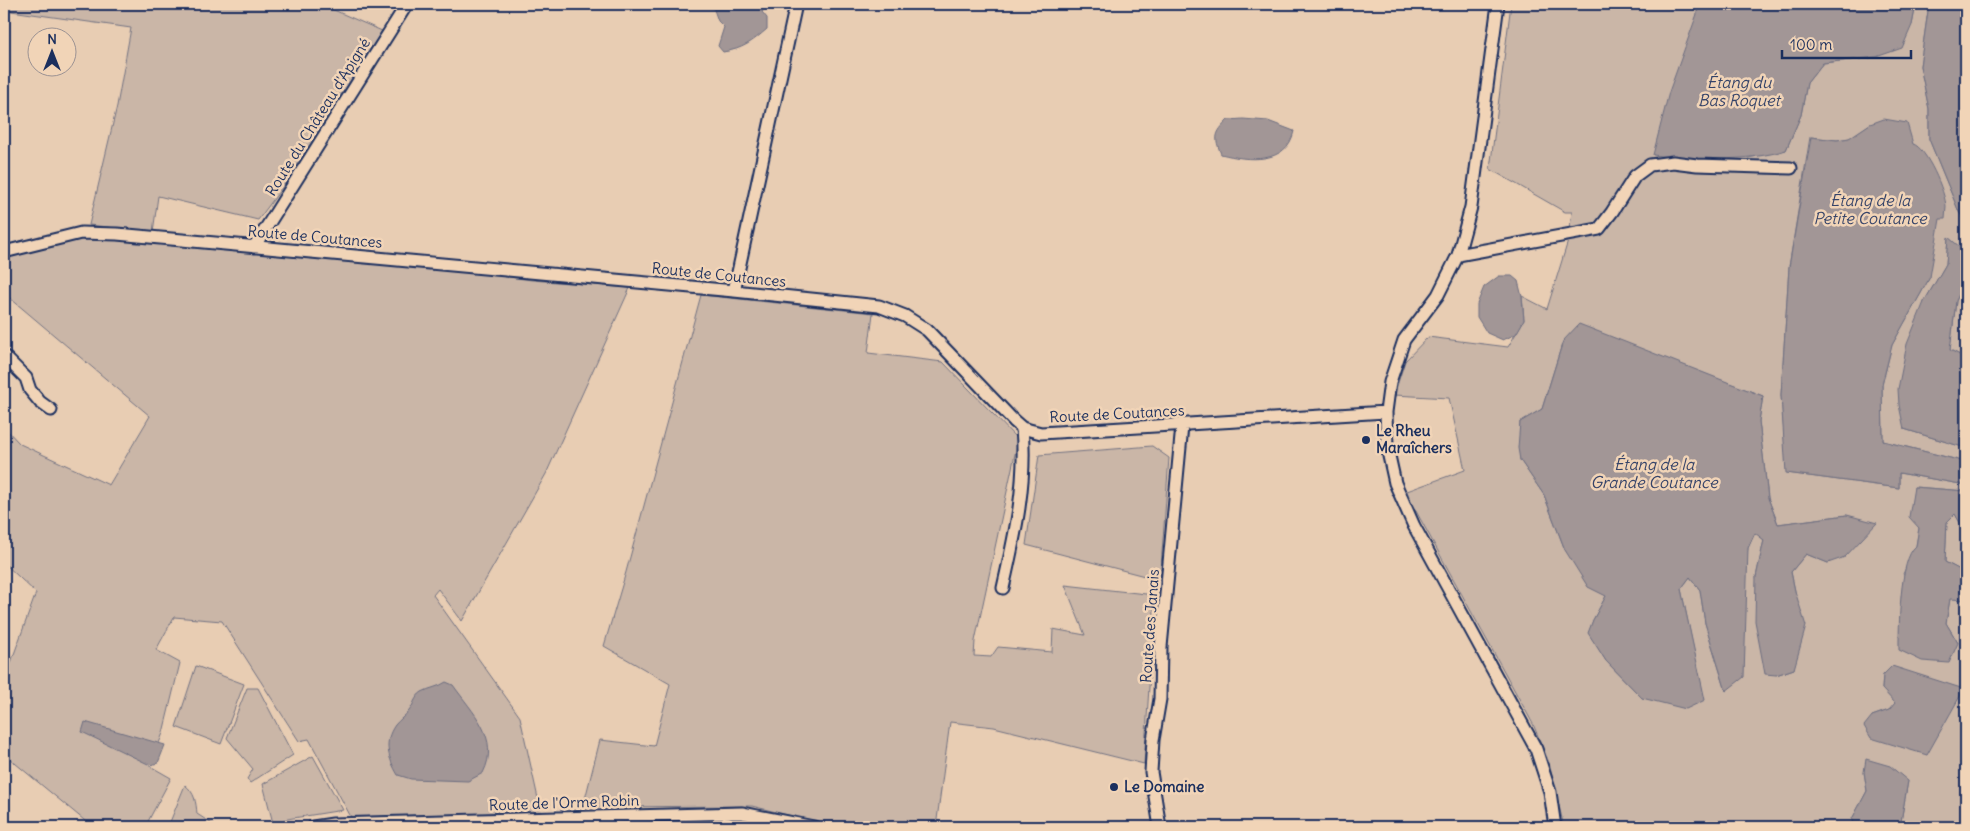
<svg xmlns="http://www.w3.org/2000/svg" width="1970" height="831" viewBox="0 0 1970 831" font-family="Delius,sans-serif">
<rect width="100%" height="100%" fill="#e8cdb3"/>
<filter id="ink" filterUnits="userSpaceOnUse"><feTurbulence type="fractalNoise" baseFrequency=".02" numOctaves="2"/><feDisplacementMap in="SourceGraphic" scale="10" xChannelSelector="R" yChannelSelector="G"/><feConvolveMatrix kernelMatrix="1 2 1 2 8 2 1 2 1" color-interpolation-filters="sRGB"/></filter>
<g filter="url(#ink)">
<path fill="#cab6a7" stroke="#727282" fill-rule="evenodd" d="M 4,4 L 320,4 L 382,31 L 285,184 L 258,220 L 158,196 L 153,232 L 89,225 L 117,106 L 131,28 L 4,10 Z
M 1511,4 L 1698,4 L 1697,14 L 1748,158 L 1786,150 L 1801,115 L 1807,83 L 1823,63 L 1876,57 L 1912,25 L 1916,4 L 1929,4 L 1920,66 L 1929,109 L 1929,139 L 1959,212 L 1966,223 L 1966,252 L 1948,238 L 1946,264 L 1924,302 L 1904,429 L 1966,448 L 1966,462 L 1883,441 L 1882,385 L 1892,345 L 1930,277 L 1913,144 L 1870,124 L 1850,138 L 1837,140 L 1810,137 L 1789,267 L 1781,395 L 1787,473 L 1899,488 L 1899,473 L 1966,485 L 1966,491 L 1914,487 L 1919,528 L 1916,546 L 1903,574 L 1958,643 L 1946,623 L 1950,598 L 1966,600 L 1966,827 L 1900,827 L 1908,781 L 1864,772 L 1867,791 L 1852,819 L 1853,827 L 1564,827 L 1549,763 L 1533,724 L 1411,502 L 1407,491 L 1465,470 L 1449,398 L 1394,395 L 1405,361 L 1428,337 L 1508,347 L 1524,320 L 1522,296 L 1547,309 L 1568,241 L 1572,212 L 1565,212 L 1490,169 ZM 1563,341 L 1676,363 L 1763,396 L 1759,421 L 1768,498 L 1778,524 L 1847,515 L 1828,563 L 1806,554 L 1791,572 L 1795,591 L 1794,669 L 1776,675 L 1756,577 L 1764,540 L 1755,532 L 1748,548 L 1726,691 L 1705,623 L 1700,590 L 1690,577 L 1681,589 L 1704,699 L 1642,698 L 1606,661 L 1589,633 L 1593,620 L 1606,596 L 1565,550 L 1544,495 L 1520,460 L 1520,422 L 1542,409 ZM 1892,666 L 1927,755 L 1872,716 L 1889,710 L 1896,703 L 1882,689 L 1883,675 Z
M 102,238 L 421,266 L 532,280 L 630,288 L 546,474 L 462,621 L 438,589 L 433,595 L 520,717 L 541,812 L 351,817 L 309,739 L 299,741 L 222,621 L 174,617 L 156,650 L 180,663 L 163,733 L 150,766 L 171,778 L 145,827 L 89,827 L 90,825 L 4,754 L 4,682 L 36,593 L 4,563 L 4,427 L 20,444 L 109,485 L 150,416 L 4,293 L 4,256 L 80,239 Z
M 1966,279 L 1966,358 L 1950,350 L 1956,301 Z
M 701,295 L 873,313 L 868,353 L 943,362 L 1018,440 L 975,641 L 974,656 L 991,657 L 998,647 L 1052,652 L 1053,629 L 1085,635 L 1065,585 L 1155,595 L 1144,764 L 994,727 L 950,722 L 936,827 L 836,827 L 752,806 L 583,807 L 600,740 L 654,746 L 670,684 L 604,646 L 626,572 Z
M 1152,446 L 1169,458 L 1160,580 L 1026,545 L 1039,455 Z
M 1955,514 L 1966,533 L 1966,573 L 1945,562 L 1947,522 Z
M 196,666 L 244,684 L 221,744 L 176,727 Z
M 247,688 L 258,688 L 293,755 L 250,783 L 247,779 L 253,769 L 227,738 Z
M 313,756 L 343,810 L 287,819 L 274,827 L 263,784 Z
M 185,785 C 195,793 196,802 197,814 L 217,827 L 168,827 Z"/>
<path fill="#a29696" stroke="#6c6d80" d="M 712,4 L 767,4 L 762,12 L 767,18 L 767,29 C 752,42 743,49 723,52 L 718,46 L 724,27 L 718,21 Z
M 1698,4 L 1916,4 L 1912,25 L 1902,48 L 1876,57 L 1823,63 L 1807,83 L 1801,115 L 1786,150 C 1749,162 1691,160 1653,155 L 1669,92 L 1697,14 Z
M 1929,4 L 1966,4 L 1965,41 L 1966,223 L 1959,212 L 1929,139 L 1929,109 L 1920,66 Z
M 1243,119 L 1268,121 L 1294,131 C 1287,165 1248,161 1221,154 C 1214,137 1215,133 1228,120 Z
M 1884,119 L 1907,123 L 1913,144 C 1926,147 1946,193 1946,207 C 1946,211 1945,215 1945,219 L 1940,219 L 1930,277 L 1892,345 L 1882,385 L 1883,441 L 1966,462 L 1966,485 L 1899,473 L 1899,488 L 1786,473 L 1781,395 L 1789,267 L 1811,137 L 1837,140 L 1849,138 L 1870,124 Z
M 1948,237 L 1966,252 L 1966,279 L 1956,301 L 1950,350 L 1966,358 L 1966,448 L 1904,429 L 1899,405 L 1898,389 L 1907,344 L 1924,302 L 1946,264 Z
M 1499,276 L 1512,276 L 1518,281 L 1522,297 L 1524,320 L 1516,334 L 1503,340 L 1487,333 L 1477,317 L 1477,304 L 1484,287 Z
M 1579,324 L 1763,396 L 1759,421 L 1768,498 L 1778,524 L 1847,515 L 1877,523 L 1845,557 L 1828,563 L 1806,554 L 1791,572 L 1795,591 L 1806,626 L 1794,669 L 1776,675 L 1765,674 L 1755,621 L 1756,577 L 1764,540 L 1755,533 L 1748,548 L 1744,677 L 1726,691 L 1705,623 L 1700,590 L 1690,577 L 1681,589 L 1705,700 L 1686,709 L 1642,698 L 1606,661 L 1588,633 L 1593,620 L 1606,596 L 1588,587 L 1565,550 L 1544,495 L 1520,460 L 1518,448 L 1520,422 L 1542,409 L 1563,341 Z
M 1914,487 L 1966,491 L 1966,533 L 1955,514 L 1947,522 L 1945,562 L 1966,573 L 1966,600 L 1950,599 L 1946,623 L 1958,643 L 1949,663 L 1922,661 L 1899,650 C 1899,629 1899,559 1916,546 L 1919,528 L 1909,517 Z
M 1892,666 L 1964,689 L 1927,755 L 1871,738 L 1864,726 L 1872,716 L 1889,710 L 1895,703 L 1882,689 L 1883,675 Z
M 446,682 L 453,685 C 472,712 501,738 483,773 L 468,781 L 411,779 L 398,775 C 388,758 383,742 395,725 C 399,720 405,716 409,711 C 414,705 414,697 422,692 C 429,688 439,687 446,682 Z
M 85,722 L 165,745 L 158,763 L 150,765 L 82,732 Z
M 1866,759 L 1890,766 L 1908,781 L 1900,827 L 1853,827 L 1852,819 L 1867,791 L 1864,772 Z"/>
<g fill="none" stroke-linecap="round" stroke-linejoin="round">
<defs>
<path id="minor" d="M 1498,4 L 1471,207 L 1458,255 L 1438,295 L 1404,340 L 1390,382 L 1386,412 L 1387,447 L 1395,483 L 1414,526 L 1536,749 L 1550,792 L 1555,827
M 254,247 L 407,4
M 4,252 L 81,233 L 117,234 L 734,291 L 879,306 L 905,316 L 927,330 L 1014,421 L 1022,428 L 1041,433 L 1386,412
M 1458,255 L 1599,229 L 1612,212 L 1635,176 L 1650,165 L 1673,162 L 1697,165 L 1791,168
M 734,291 L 796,4
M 4,356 L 26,378 L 30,390 L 40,402 L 51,410
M 1003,588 C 1015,535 1027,483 1022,428
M 313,827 L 333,824 L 742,813 L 814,827
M 1160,827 L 1151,772 L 1153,740 L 1160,699 L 1161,647 L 1182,426"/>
</defs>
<use href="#minor" stroke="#1b2f5e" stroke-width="15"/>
<use href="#minor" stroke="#f1d4b7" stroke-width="11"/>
</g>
</g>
<g fill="#1b2f5e" stroke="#f1d4b7" stroke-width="2">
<circle cx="1366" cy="440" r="5"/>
<circle cx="1114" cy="787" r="5"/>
</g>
<g text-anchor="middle" stroke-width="5" stroke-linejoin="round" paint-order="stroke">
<g font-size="15" fill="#1b2f5e" stroke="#f1d4b7">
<text transform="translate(318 117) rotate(-58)" y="5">Route du Château d'Apigné</text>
<text transform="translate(315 237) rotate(5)" y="5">Route de Coutances</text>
<text transform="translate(719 275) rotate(6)" y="5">Route de Coutances</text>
<text transform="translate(1117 414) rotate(-3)" y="5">Route de Coutances</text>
<text transform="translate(1150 626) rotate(-86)" y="5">Route des Janais</text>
<text transform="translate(564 803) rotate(-2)" y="5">Route de l'Orme Robin</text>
</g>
<g font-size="15" font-weight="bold" fill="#1b2f5e" stroke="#f1d4b7" text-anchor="start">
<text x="1376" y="436">Le Rheu<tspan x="1376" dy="17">Maraîchers</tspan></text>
<text x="1124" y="792">Le Domaine</text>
</g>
<g font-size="16" font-style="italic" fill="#364469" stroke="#f1d4b7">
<text x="1739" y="88">Étang du<tspan x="1739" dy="18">Bas Roquet</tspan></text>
<text x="1870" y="206">Étang de la<tspan x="1870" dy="18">Petite Coutance</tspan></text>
<text x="1654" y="470">Étang de la<tspan x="1654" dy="18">Grande Coutance</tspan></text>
</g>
</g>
<rect width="1970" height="831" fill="none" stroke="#f1d4b7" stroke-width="20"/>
<rect x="10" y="10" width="1950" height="811" fill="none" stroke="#1b2f5e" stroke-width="2" filter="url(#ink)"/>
<g transform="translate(52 52)"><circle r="24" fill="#f1d4b7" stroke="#9b9293"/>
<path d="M0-4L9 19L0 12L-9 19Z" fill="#1b2f5e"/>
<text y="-8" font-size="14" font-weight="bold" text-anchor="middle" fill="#1b2f5e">N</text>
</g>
<path d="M1782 50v8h129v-8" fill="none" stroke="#1b2f5e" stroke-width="2.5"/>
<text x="1790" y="50" font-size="15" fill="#1b2f5e" stroke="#f1d4b7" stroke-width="4" paint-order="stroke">100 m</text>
</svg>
